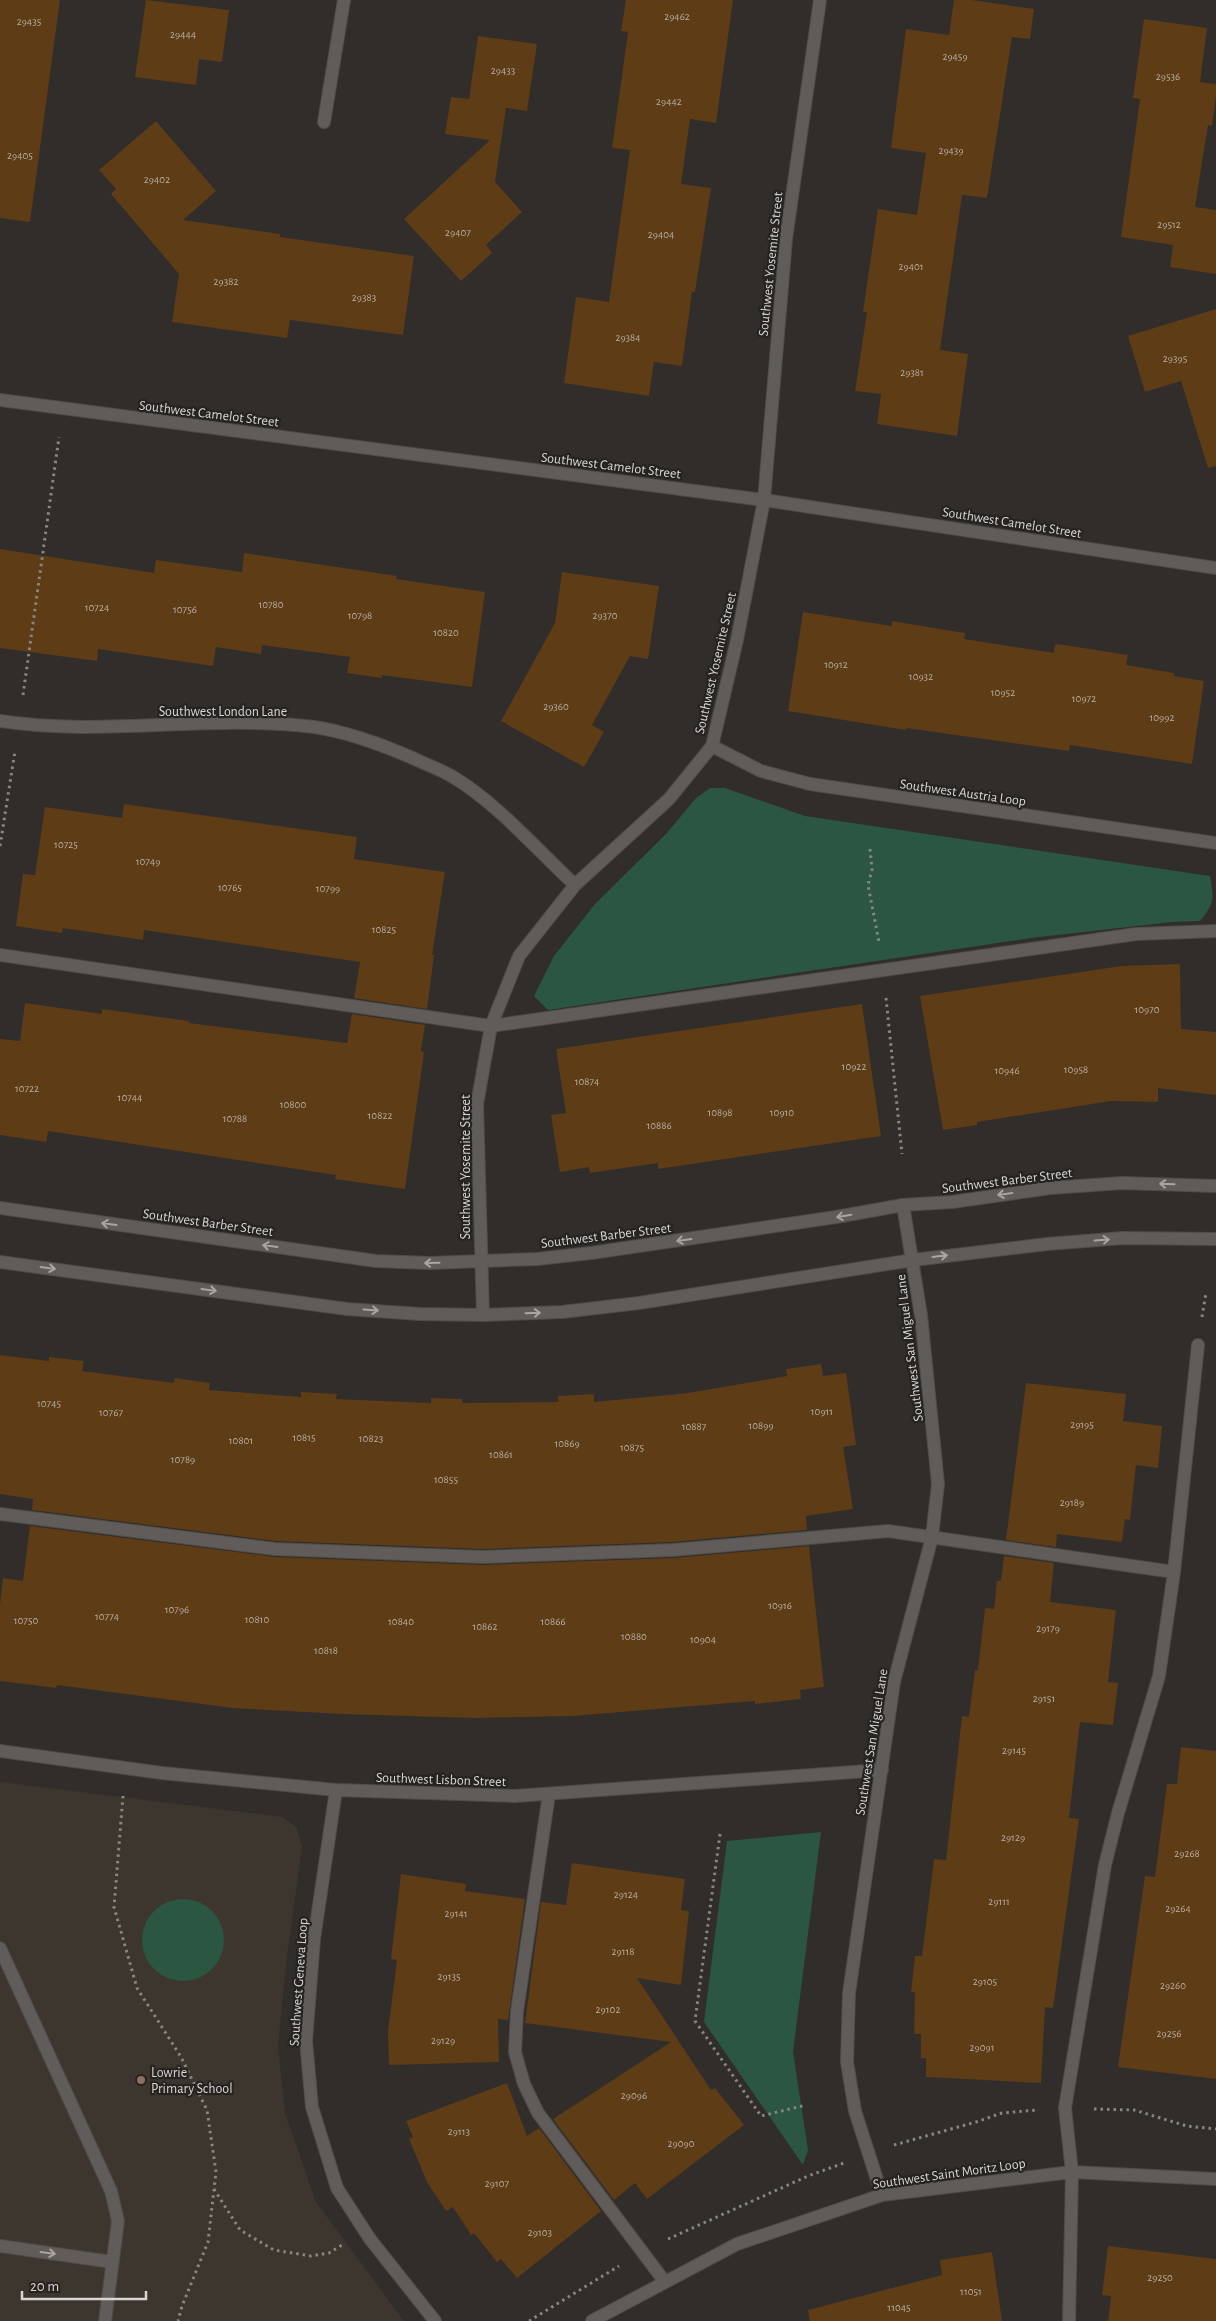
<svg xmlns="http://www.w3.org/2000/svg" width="1216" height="2321" viewBox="0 0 1216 2321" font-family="'Alegreya Sans',sans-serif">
<rect width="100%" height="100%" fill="#302d2a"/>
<path fill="#3d362e" d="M 0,1782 L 283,1817 L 297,1828 L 302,1847 L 287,1957 L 278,2046 L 285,2113 L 316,2202 L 404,2321 L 0,2321 Z"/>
<path fill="#2b5641" d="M 710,788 L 725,788 L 805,816 L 1210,876 C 1214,898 1215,903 1200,921 L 1172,922 L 1031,938 L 548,1010 L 534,996 L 554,956 L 595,904 L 666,834 L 696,798 Z
M 821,1832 L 793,2052 L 808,2150 L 803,2165 L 704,2022 L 727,1841 Z
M142 1940a41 41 0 1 1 82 0a41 41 0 1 1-82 0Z"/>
<path fill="#5d3c16" d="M 0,0 L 60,0 L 30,222 L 0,218 Z
M 146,0 L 229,10 L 222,62 L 199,59 L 196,85 L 135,77 Z
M 626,0 L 733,0 L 716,123 L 690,119 L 681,184 L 711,188 L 695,292 L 692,292 L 682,366 L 654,362 L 649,396 L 564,383 L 576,297 L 609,302 L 630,150 L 612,148 L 628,32 L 621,31 Z
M 954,0 L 972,0 L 1034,9 L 1030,39 L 1012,37 L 987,198 L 962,195 L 940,350 L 968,354 L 957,436 L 877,424 L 881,394 L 855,391 L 867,312 L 863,312 L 878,209 L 917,215 L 926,153 L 891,148 L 906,29 L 949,35 Z
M 1144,19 L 1207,28 L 1200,82 L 1216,84 L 1216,96 L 1212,126 L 1208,125 L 1195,207 L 1216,210 L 1216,274 L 1170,267 L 1173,245 L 1121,237 L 1140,99 L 1133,98 Z
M 478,36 L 537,44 L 527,111 L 506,108 L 495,182 L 522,212 L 486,245 L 492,253 L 461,281 L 404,219 L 490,140 L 445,134 L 451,97 L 469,99 Z
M 156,121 L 216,191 L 183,220 L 280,234 L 280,237 L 414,256 L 403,335 L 290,320 L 287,338 L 172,322 L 179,274 L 111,194 L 116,189 L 99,170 Z
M 1216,309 L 1216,466 L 1208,468 L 1181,381 L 1145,392 L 1128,336 Z
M 0,549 L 154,573 L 156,560 L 242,572 L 244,553 L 397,576 L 396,579 L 485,592 L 472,687 L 382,675 L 382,678 L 347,673 L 350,657 L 262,645 L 261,654 L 216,647 L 213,666 L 98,649 L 97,661 L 0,648 Z
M 562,572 L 659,586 L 648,659 L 630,656 L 592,725 L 604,732 L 584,767 L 501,721 L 555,623 Z
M 803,612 L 892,626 L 892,621 L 965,633 L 964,639 L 1054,653 L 1055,645 L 1058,644 L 1128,655 L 1126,665 L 1174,673 L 1174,676 L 1204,681 L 1192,764 L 1070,745 L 1069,751 L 906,728 L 906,730 L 788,711 Z
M 124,804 L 357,837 L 354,859 L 445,872 L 432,955 L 434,955 L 427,1009 L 354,998 L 360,962 L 144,930 L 143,940 L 63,928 L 62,933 L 16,926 L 23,874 L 35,875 L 45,807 L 122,818 Z
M 1180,964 L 1181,1029 L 1216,1032 L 1216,1095 L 1158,1088 L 1158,1102 L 1111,1101 L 977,1122 L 977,1125 L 943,1130 L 920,996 L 1121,966 Z
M 25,1003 L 102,1014 L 102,1009 L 189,1021 L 189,1023 L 347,1043 L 352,1014 L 425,1025 L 421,1051 L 424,1052 L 405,1189 L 335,1179 L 336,1175 L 48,1131 L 46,1142 L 0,1135 L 0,1039 L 20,1041 Z
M 862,1004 L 881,1136 L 658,1169 L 658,1163 L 590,1173 L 589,1167 L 560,1172 L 551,1115 L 566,1113 L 556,1049 Z
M 0,1355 L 49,1361 L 49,1357 L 84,1361 L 82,1371 L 174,1383 L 175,1378 L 210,1383 L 209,1390 L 301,1397 L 301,1392 L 337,1394 L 336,1399 L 431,1403 L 431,1398 L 462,1399 L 462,1403 L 558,1402 L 558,1396 L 594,1394 L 594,1402 L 688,1393 L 787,1376 L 786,1369 L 821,1364 L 823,1376 L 846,1373 L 856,1445 L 843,1447 L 853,1509 L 806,1516 L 807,1530 L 672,1542 L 483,1549 L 276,1541 L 32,1510 L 33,1499 L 0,1494 Z
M 1026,1383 L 1126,1394 L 1123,1421 L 1162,1426 L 1158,1468 L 1136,1465 L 1130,1520 L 1125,1519 L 1122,1542 L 1057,1534 L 1056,1547 L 1006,1540 Z
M 30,1526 L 275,1557 L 483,1565 L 673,1558 L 809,1546 L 824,1687 L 800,1690 L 801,1699 L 755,1704 L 755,1701 L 572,1716 L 475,1718 L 343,1714 L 233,1708 L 57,1685 L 56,1688 L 0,1681 L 0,1604 L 3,1578 L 23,1581 Z
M 1004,1556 L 1054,1563 L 1050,1602 L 1116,1610 L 1108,1682 L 1118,1683 L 1113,1725 L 1080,1722 L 1069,1818 L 1079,1819 L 1053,2008 L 1045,2007 L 1041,2083 L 926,2077 L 926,2058 L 921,2058 L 921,2034 L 914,2034 L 915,1992 L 911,1992 L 915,1956 L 922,1956 L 934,1859 L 946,1860 L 962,1716 L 969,1717 L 975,1670 L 978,1670 L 985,1608 L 994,1609 L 997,1581 L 1001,1581 Z
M 1181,1747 L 1216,1751 L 1216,2079 L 1118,2067 L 1145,1876 L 1155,1877 L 1167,1784 L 1177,1784 Z
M 572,1863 L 685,1879 L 681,1910 L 689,1911 L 681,1985 L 637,1978 L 711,2090 L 715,2088 L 744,2125 L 647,2199 L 635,2183 L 614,2200 L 553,2119 L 671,2042 L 525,2023 L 541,1902 L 566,1905 Z
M 401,1874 L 466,1884 L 465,1891 L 525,1899 L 508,2020 L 498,2019 L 499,2062 L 389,2065 L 388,2031 L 397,1960 L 391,1959 Z
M 507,2083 L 527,2136 L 539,2128 L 601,2211 L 517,2278 L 501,2259 L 497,2262 L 474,2233 L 471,2235 L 453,2207 L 446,2211 L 427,2182 L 409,2139 L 413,2137 L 406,2121 Z
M 1108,2246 L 1216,2259 L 1216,2321 L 1108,2321 L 1111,2296 L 1102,2295 Z
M 992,2252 L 1002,2321 L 810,2321 L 808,2310 L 942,2275 L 940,2260 Z"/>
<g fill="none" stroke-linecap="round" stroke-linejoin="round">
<defs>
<path id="lane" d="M 0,955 L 491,1026 L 1136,934 L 1216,931
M 0,1514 L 275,1549 L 483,1557 L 673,1550 L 888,1531 L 1174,1572 L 1159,1676 L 1118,1813 L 1105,1865 L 1065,2108 L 1072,2172 L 1069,2321
M 1174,1572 L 1198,1345
M 549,1794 L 517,2011 L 515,2052 L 524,2084 L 538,2113 L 665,2282
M 0,1948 L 111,2191 L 118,2221 L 105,2321
M 0,2246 L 112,2262"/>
<path id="street" d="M 324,122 L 344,0
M 0,400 L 764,500 L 1216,568
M 0,721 C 104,737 210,714 314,727 C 349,732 383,745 415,759 C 427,765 442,770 453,777 C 497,803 537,850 575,885
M 712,746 L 761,771 L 810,784 L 1216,843
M 483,1315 L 477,1104 L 491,1026 L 519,956 L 575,885 L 669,799 L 712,746 L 737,640 L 764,500 L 786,239 L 820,0
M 0,1751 L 162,1773 L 336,1790 L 515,1796 L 882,1770
M 336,1790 L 314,1939 L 306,2041 L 312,2107 L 337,2188 L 370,2239 L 435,2321
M 882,2195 L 855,2111 L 847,2062 L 849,1993 L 894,1682 L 932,1537 L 938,1484 L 921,1315 L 903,1205
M 592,2321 L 737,2244 L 882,2195 L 1072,2172 L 1216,2179"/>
<path id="secondary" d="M 0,1208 L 376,1261 L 430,1263 L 537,1259 L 591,1253 L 836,1217 L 903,1205 L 952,1202 L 1050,1188 L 1122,1183 L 1216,1186
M 0,1262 L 347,1309 L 420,1314 L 483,1315 L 562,1312 L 639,1303 L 913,1260 L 1047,1244 L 1123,1238 L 1216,1239"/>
</defs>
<use href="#lane" stroke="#4e4b49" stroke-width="14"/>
<use href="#street" stroke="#4e4b49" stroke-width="14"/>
<use href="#secondary" stroke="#4e4b49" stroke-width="14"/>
<path stroke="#888683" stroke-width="3" stroke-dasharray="2.5 4" stroke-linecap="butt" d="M 23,695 L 59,437
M 0,846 L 15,751
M 870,849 L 872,870 L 868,885 L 879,942
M 886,998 L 902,1154
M 1202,1317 L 1206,1293
M 123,1796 L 114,1907 L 137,1988 L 181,2057 L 207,2110 L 216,2172 L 208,2242 L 182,2306 L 178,2321
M 720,1834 L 695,2021 L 761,2116 L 806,2105
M 1094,2109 L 1134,2110 L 1187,2126 L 1216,2129
M 894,2145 L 976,2122 L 1002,2113 L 1038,2110
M 214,2189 L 240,2230 L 274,2250 L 311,2256 L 329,2253 L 342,2245
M 668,2239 L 808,2176 L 844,2163
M 529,2321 L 619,2266"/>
<use href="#lane" stroke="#5f5c59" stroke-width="12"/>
<use href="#street" stroke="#5f5c59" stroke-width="12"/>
<use href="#secondary" stroke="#5f5c59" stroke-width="12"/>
</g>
<defs><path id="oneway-shaft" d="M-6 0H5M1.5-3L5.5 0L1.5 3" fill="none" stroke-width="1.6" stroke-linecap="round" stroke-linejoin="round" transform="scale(1.25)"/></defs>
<g stroke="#a8a5a3">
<use href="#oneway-shaft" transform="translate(1167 1184) rotate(-178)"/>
<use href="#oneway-shaft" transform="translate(1005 1194) rotate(172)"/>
<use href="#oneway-shaft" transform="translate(844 1216) rotate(170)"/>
<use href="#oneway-shaft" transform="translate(109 1224) rotate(-172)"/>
<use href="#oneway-shaft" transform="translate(684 1240) rotate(172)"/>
<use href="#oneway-shaft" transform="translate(1102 1240) rotate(-4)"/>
<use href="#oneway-shaft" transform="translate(270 1246) rotate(-172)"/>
<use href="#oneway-shaft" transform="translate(940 1256) rotate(-7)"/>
<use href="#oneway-shaft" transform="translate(432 1263) rotate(179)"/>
<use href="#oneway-shaft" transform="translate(48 1268) rotate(8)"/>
<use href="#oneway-shaft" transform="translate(209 1290) rotate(8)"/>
<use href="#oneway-shaft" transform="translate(371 1310) rotate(4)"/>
<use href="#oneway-shaft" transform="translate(533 1313) rotate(-2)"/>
<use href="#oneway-shaft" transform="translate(48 2253) rotate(8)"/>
</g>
<circle fill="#8d6e63" stroke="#262321" stroke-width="2" cx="141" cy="2080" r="5"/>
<g text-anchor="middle" stroke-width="4.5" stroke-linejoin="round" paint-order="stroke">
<g font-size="11" fill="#b9b0a4">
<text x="677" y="20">29462</text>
<text x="29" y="25">29435</text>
<text x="183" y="38">29444</text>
<text x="955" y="60">29459</text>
<text x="503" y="74">29433</text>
<text x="1168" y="80">29536</text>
<text x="669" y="105">29442</text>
<text x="951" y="154">29439</text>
<text x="20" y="159">29405</text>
<text x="157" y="183">29402</text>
<text x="1169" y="228">29512</text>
<text x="458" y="236">29407</text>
<text x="661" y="238">29404</text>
<text x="911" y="270">29401</text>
<text x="226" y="285">29382</text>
<text x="364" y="301">29383</text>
<text x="628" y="341">29384</text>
<text x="1175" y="362">29395</text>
<text x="912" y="376">29381</text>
<text x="271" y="608">10780</text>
<text x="97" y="611">10724</text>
<text x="185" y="613">10756</text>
<text x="360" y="619">10798</text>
<text x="605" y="619">29370</text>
<text x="446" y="636">10820</text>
<text x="836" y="668">10912</text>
<text x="921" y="680">10932</text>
<text x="1003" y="696">10952</text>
<text x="1084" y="702">10972</text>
<text x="556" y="710">29360</text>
<text x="1162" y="721">10992</text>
<text x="66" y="848">10725</text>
<text x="148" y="865">10749</text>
<text x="230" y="891">10765</text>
<text x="328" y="892">10799</text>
<text x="384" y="933">10825</text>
<text x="1147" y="1013">10970</text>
<text x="854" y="1070">10922</text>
<text x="1076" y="1073">10958</text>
<text x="1007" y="1074">10946</text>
<text x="587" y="1085">10874</text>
<text x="27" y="1092">10722</text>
<text x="130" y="1101">10744</text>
<text x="293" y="1108">10800</text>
<text x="720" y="1116">10898</text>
<text x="782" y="1116">10910</text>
<text x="380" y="1119">10822</text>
<text x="235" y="1122">10788</text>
<text x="659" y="1129">10886</text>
<text x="49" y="1407">10745</text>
<text x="822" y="1415">10911</text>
<text x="111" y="1416">10767</text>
<text x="1082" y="1428">29195</text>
<text x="761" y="1429">10899</text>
<text x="694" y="1430">10887</text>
<text x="304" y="1441">10815</text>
<text x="371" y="1442">10823</text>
<text x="241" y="1444">10801</text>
<text x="567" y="1447">10869</text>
<text x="632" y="1451">10875</text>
<text x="501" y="1458">10861</text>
<text x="183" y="1463">10789</text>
<text x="446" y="1483">10855</text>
<text x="1072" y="1506">29189</text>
<text x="780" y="1609">10916</text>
<text x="177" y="1613">10796</text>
<text x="107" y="1620">10774</text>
<text x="257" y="1623">10810</text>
<text x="26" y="1624">10750</text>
<text x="401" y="1625">10840</text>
<text x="553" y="1625">10866</text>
<text x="485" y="1630">10862</text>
<text x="1048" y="1632">29179</text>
<text x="634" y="1640">10880</text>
<text x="703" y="1643">10904</text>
<text x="326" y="1654">10818</text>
<text x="1044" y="1702">29151</text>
<text x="1014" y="1754">29145</text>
<text x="1013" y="1841">29129</text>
<text x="1187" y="1857">29268</text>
<text x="626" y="1898">29124</text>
<text x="999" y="1905">29111</text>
<text x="1178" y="1912">29264</text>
<text x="456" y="1917">29141</text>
<text x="623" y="1955">29118</text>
<text x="449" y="1980">29135</text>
<text x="985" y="1985">29105</text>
<text x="1173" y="1989">29260</text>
<text x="608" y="2013">29102</text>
<text x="1169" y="2037">29256</text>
<text x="443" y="2044">29129</text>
<text x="982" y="2051">29091</text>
<text x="634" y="2099">29096</text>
<text x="459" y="2135">29113</text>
<text x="681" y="2147">29090</text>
<text x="497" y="2187">29107</text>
<text x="540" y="2236">29103</text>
<text x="1160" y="2281">29250</text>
<text x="971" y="2295">11051</text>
<text x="899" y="2311">11045</text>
</g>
<g font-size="14" fill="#d8d6d4" stroke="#262321">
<text transform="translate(770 264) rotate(-84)" y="5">Southwest Yosemite Street</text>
<text transform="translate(209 413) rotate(7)" y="5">Southwest Camelot Street</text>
<text transform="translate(611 465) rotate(7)" y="5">Southwest Camelot Street</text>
<text transform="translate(1012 522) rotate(9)" y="5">Southwest Camelot Street</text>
<text transform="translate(715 663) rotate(-77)" y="5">Southwest Yosemite Street</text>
<text x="223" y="716">Southwest London Lane</text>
<text transform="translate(963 792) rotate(8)" y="5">Southwest Austria Loop</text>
<text transform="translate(465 1167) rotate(-90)" y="5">Southwest Yosemite Street</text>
<text transform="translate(1007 1180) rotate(-7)" y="5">Southwest Barber Street</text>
<text transform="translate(208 1222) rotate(8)" y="5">Southwest Barber Street</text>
<text transform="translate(606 1235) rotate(-7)" y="5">Southwest Barber Street</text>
<text transform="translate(909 1348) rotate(-97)" y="5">Southwest San Miguel Lane</text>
<text transform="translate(871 1742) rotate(-81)" y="5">Southwest San Miguel Lane</text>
<text transform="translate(441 1779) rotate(2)" y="5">Southwest Lisbon Street</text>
<text transform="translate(298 1982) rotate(-86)" y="5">Southwest Geneva Loop</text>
<text transform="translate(949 2173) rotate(-8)" y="5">Southwest Saint Moritz Loop</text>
</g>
<g font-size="14" fill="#d8d6d4" stroke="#262321" text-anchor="start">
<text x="151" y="2077">Lowrie<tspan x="151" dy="16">Primary School</tspan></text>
</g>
</g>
<path d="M22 2291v8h124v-8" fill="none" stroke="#d8d6d4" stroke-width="2.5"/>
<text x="30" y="2291" font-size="15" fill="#d8d6d4" stroke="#262321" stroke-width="4" paint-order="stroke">20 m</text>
</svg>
